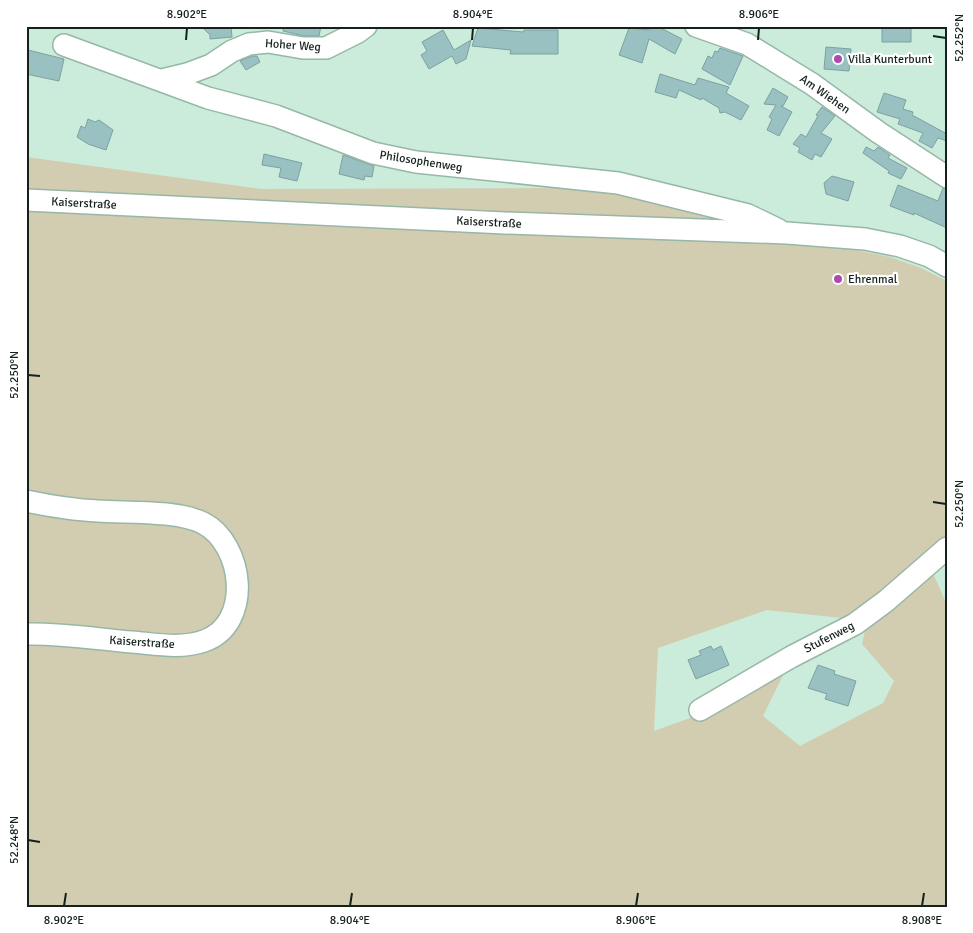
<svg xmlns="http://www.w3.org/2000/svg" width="973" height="933" viewBox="0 0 973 933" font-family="Signika,sans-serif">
<rect width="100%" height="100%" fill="#cbecda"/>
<path fill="#d2ccb0" d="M 26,157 L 262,189 L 616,188 L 786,242 L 830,245 L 890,257 L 921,268 L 947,281 L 947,536 L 851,619 L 767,610 L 658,648 L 654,731 L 701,714 L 789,663 L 763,716 L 800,746 L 883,703 L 894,681 L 862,644 L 866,626 L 932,571 L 947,605 L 947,907 L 26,907 Z"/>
<path fill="#9ac1c1" stroke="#7ba1a1" d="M 201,26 L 231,26 L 232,37 L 210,39 L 210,35 Z
M 284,26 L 321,26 L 319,36 L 304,36 L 283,31 Z
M 652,26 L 657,26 L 682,39 L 675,54 L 649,39 L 642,63 L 619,55 L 629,28 L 650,30 Z
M 882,26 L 911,26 L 911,42 L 882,42 Z
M 478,28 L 523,32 L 524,30 L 558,30 L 558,54 L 510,54 L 511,50 L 472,46 Z
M 443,30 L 454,50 L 471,40 L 466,59 L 456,64 L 452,56 L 429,69 L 421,55 L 427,51 L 422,42 Z
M 826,47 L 851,49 L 849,71 L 824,69 Z
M 720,48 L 743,56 L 730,85 L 702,69 L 708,56 L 712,58 L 715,51 L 718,52 Z
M 28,50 L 64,59 L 59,81 L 26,74 Z
M 252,56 L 257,56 L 260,62 L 246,70 L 240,61 Z
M 660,74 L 695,85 L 698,78 L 729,87 L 726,93 L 749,106 L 741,120 L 725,112 L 720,113 L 719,108 L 702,98 L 701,100 L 679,90 L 676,98 L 655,92 Z
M 773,88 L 788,97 L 783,106 L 781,106 L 792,112 L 779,136 L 767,130 L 772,119 L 769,117 L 776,105 L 764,104 Z
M 884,93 L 906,100 L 903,109 L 913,112 L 912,115 L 947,134 L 947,141 L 938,138 L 932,148 L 919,141 L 923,133 L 898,124 L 900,119 L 877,112 Z
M 822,107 L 835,116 L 821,133 L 832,139 L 821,157 L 815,154 L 812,160 L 798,152 L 800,148 L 793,144 L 801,134 L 806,137 L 818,116 L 816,115 Z
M 88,119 L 95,122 L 99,120 L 113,130 L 106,150 L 88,144 L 77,137 L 81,126 L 85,128 Z
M 866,147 L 874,151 L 878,147 L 890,155 L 888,158 L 907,168 L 901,179 L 888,173 L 889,171 L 863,153 Z
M 264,154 L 302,163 L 297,181 L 279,177 L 281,168 L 262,165 Z
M 343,155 L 374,166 L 372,177 L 365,176 L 364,180 L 339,174 Z
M 832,176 L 854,182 L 848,201 L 826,194 L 824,183 Z
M 898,185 L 938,201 L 943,188 L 947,189 L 947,228 L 914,213 L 914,215 L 890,206 Z
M 711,646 L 713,650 L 721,646 L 729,665 L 696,679 L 688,660 L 701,655 L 699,651 Z
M 818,665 L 835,671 L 834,674 L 856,681 L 848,706 L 825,699 L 827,694 L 808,688 Z"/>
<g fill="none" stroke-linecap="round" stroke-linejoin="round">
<defs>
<path id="minor" d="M 696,26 L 747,44 L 812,84 L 878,132 L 947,177
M 64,45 L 208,98 L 276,116 L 373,153 L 416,162 L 618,183 L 748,215 L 779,230
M 162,80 L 187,74 L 211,65 L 232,51 L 249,44 L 268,42 L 303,48 L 326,48 L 358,32 L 366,26
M 26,200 L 505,223 L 787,233 L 865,239 L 900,246 L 929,256 L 947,266
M 26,501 C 50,506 74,510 98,511 C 127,513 177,510 203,523 C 244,544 253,624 204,641 C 181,649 156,644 132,642 C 97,639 61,633 26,634
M 700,710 L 791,657 L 855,624 L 886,601 L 947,548"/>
</defs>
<use href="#minor" stroke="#97b7a7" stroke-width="24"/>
<use href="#minor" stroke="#fff" stroke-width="21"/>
</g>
<path fill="none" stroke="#15211b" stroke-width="2" d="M 933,36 L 946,38M 186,40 L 187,28M 472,40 L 473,28M 758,40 L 759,28M 28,375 L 40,376M 933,502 L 946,504M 28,840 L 40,842M 64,906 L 66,893M 350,906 L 352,893M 636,906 L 638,893M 922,906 L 924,893"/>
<g fill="#ae49ae" stroke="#fff" stroke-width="2">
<circle cx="838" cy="59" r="5"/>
<circle cx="838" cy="279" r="5"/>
</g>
<g text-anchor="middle" stroke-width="4.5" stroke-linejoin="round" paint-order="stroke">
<g font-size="12" fill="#15211b" stroke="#fff">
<text transform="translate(293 45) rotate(4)" y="4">Hoher Weg</text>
<text transform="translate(825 94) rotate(35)" y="4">Am Wiehen</text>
<text transform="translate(421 161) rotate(9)" y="4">Philosophenweg</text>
<text transform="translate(84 203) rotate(3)" y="4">Kaiserstraße</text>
<text transform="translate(489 222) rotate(3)" y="4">Kaiserstraße</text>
<text transform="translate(829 637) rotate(-27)" y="4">Stufenweg</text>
<text transform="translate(142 642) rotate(4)" y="4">Kaiserstraße</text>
</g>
<g font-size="12" fill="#15211b" stroke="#fff" text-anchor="start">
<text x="848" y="63">Villa Kunterbunt</text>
<text x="848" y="283">Ehrenmal</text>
</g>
</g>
<rect width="973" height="933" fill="none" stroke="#ffffff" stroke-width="55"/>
<rect x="28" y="28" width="918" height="878" fill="none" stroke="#15211b" stroke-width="2"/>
<g font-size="12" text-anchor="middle" fill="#15211b">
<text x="187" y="18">8.902°E</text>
<text x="473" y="18">8.904°E</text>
<text x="759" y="18">8.906°E</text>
<text transform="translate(959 38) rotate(-90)" y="4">52.252°N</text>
<text transform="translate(14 375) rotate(-90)" y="4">52.250°N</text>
<text transform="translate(959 504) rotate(-90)" y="4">52.250°N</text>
<text transform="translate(14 840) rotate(-90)" y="4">52.248°N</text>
<text x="64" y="924">8.902°E</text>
<text x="350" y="924">8.904°E</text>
<text x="636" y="924">8.906°E</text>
<text x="922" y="924">8.908°E</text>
</g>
</svg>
